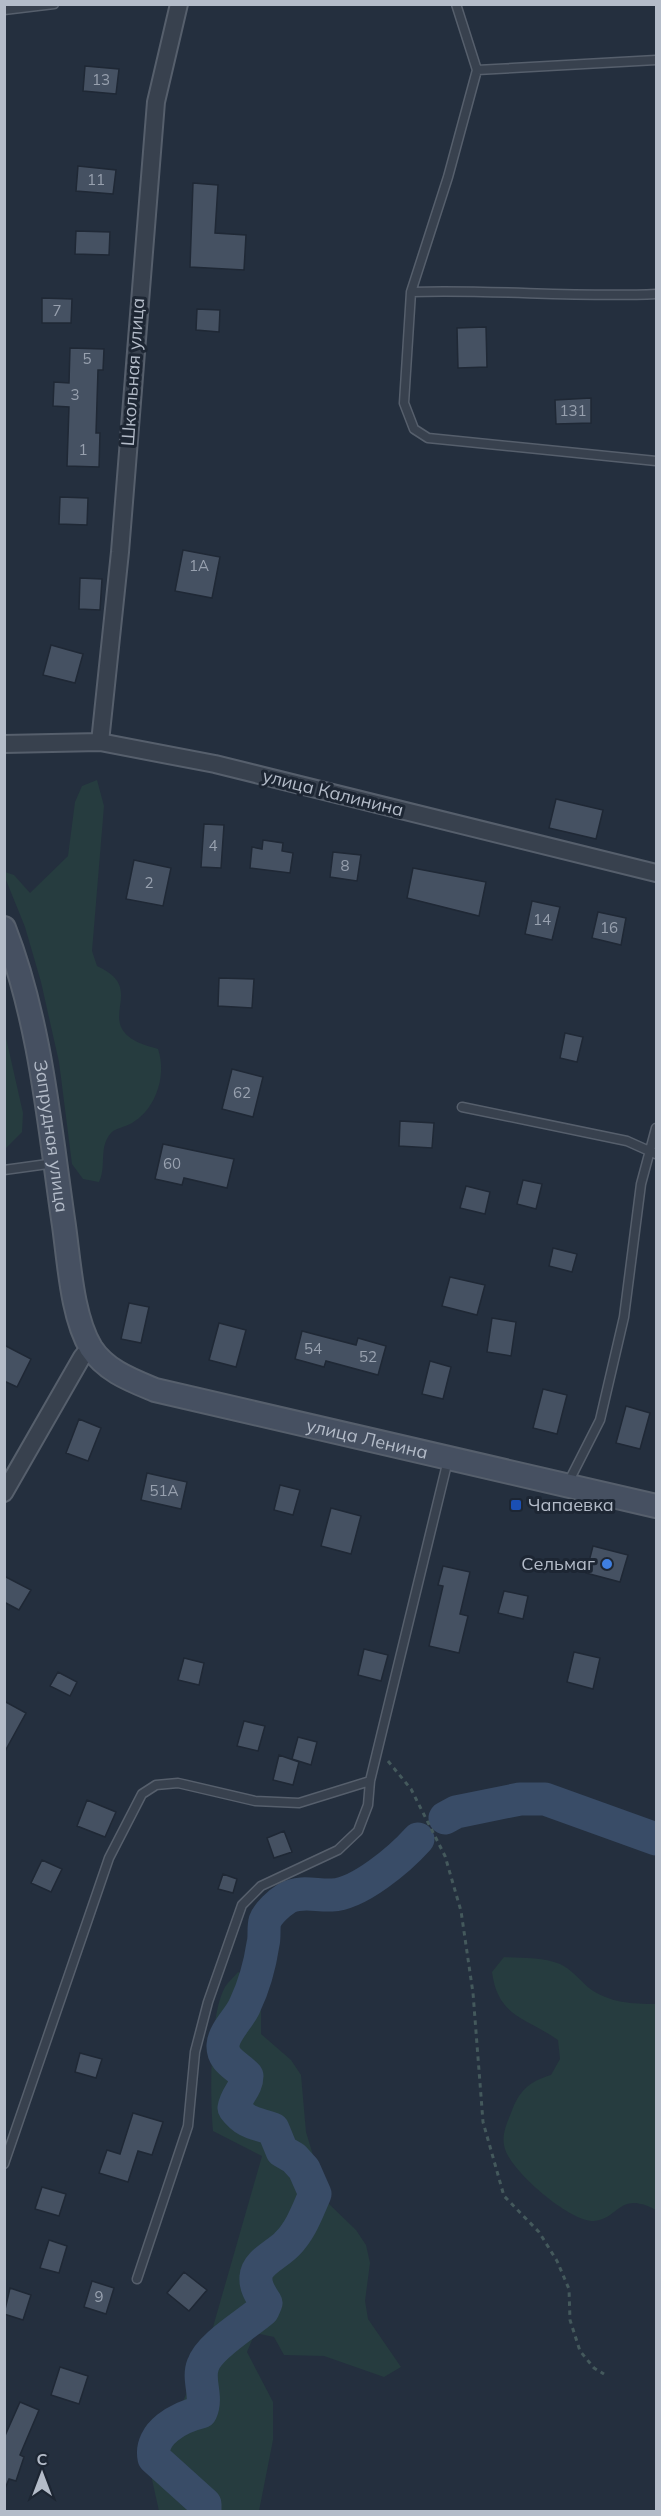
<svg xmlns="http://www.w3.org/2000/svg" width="661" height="2516" viewBox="0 0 661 2516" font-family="Mulish,sans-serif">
<rect width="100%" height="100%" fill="#242f3e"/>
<path fill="#263c3f" d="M 97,780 L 104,806 L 92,951 L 97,966 C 144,987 103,1014 128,1036 C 136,1043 148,1046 158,1049 C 167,1075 156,1109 132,1123 C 126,1127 115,1128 111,1133 C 98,1148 107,1166 99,1182 L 83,1179 L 72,1164 L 59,1062 L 41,982 L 25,927 L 4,875 L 5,872 L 14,875 L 30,893 L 68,856 L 75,802 L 82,786 Z
M 4,1029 L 23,1113 L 22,1132 L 5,1149 Z
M 504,1957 C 522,1958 543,1957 560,1964 C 571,1969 580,1980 589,1988 C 609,2003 633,2004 656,2004 L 656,2210 C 619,2190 619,2219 594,2221 C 570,2222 512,2172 505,2149 C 501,2136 506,2125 511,2113 C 519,2091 528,2082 551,2075 L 560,2059 L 558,2040 C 525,2017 498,2017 492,1972 Z
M 238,1972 L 255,1979 L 261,1996 L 261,2034 L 291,2060 L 301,2075 L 306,2132 L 317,2168 L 318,2186 L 329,2204 L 356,2230 L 366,2245 L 370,2263 L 365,2301 L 368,2319 L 401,2367 L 384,2377 L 324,2356 L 284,2355 L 274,2337 L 255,2333 L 247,2352 L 273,2402 L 273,2440 L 259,2511 L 159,2511 L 145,2448 L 153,2432 L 181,2406 L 209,2341 L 262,2156 L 213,2131 C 210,2097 209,2015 225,1987 C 228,1982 234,1977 238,1972 Z"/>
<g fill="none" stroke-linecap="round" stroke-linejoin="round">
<path stroke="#394c67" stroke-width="33" d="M 445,1818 L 456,1812 L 520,1799 L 545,1799 L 656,1839
M 205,2512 L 205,2504 L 154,2458 C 149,2433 180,2417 201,2412 C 208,2396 197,2380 203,2365 C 209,2346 247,2324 263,2310 L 266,2303 C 261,2295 255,2287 256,2277 C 257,2262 278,2254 287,2244 C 301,2230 307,2212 315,2194 L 304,2169 L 294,2158 L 282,2151 L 273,2129 C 256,2123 246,2124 234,2108 C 236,2095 247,2088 247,2076 C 238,2066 222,2061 223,2045 C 224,2031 240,2018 245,2005 C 254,1986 260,1964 263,1944 C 265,1937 263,1928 265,1921 C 268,1913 279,1903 287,1898 C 301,1890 317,1896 332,1895 C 359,1894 400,1859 418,1839"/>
</g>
<path fill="#455162" stroke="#1f2835" stroke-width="1.5" d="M 85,66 L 119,69 L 116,94 L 83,91 Z
M 78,166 L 116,170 L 113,194 L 76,191 Z
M 193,183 L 218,185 L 215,233 L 246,235 L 244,270 L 190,267 Z
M 76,231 L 110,232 L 109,255 L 75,254 Z
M 42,298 L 72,299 L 71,323 L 42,323 Z
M 197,309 L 220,310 L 219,332 L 196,330 Z
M 486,327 L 487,367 L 458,368 L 457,328 Z
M 70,348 L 104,349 L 103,370 L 98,370 L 96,433 L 100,433 L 99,467 L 67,466 L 69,407 L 53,406 L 54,382 L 69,383 Z
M 591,398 L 591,423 L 556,424 L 555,400 Z
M 60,497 L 88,498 L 87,525 L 59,524 Z
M 183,550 L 220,557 L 212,598 L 175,591 Z
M 80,578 L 102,579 L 100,610 L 79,609 Z
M 51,645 L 83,654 L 75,683 L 43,675 Z
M 556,799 L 603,810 L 596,839 L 549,828 Z
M 204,824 L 224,825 L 221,868 L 201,867 Z
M 263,840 L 283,843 L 282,851 L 293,853 L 290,873 L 250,868 L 252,847 L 262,849 Z
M 333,852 L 361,855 L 357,881 L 330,877 Z
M 134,860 L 171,868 L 163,906 L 126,899 Z
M 413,868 L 486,882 L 479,916 L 407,898 Z
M 532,901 L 560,907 L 552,940 L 525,934 Z
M 598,912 L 626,918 L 621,945 L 592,938 Z
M 219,978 L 254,979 L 252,1008 L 218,1006 Z
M 565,1033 L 583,1037 L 577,1062 L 560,1058 Z
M 232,1069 L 263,1077 L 253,1117 L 222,1109 Z
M 400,1121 L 434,1123 L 432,1148 L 399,1146 Z
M 163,1144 L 234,1159 L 227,1188 L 184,1178 L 182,1185 L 155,1179 Z
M 523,1180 L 542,1184 L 536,1209 L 517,1204 Z
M 466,1186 L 490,1192 L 485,1214 L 460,1208 Z
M 553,1248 L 577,1254 L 572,1272 L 549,1266 Z
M 450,1277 L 485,1285 L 477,1315 L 442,1306 Z
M 129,1303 L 149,1307 L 141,1343 L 121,1339 Z
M 492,1318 L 516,1322 L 511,1356 L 487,1352 Z
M 219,1323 L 246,1330 L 236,1367 L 209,1360 Z
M 302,1331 L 356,1345 L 358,1338 L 386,1346 L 378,1375 L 326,1361 L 324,1367 L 295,1359 Z
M 4,1345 L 31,1359 L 17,1387 L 4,1381 Z
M 430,1361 L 451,1367 L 443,1399 L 422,1394 Z
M 543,1389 L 567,1395 L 557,1434 L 533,1428 Z
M 626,1406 L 650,1413 L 640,1449 L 616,1443 Z
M 79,1419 L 101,1428 L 88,1461 L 66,1453 Z
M 147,1473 L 187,1482 L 181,1509 L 141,1500 Z
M 280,1485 L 300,1490 L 293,1515 L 274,1510 Z
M 331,1508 L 361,1516 L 351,1554 L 321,1546 Z
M 593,1546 L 628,1555 L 620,1582 L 586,1573 Z
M 443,1566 L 470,1572 L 460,1614 L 468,1616 L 459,1653 L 429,1646 L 443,1586 L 438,1585 Z
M 4,1576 L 31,1590 L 19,1610 L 4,1602 Z
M 504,1591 L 528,1596 L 523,1619 L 498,1613 Z
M 364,1649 L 388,1655 L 381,1681 L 358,1675 Z
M 574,1652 L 600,1658 L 593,1689 L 567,1682 Z
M 184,1658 L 204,1663 L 199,1685 L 178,1680 Z
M 58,1672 L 77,1682 L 70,1696 L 50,1686 Z
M 4,1701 L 26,1713 L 4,1753 Z
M 244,1721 L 265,1726 L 258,1751 L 237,1746 Z
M 298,1737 L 317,1742 L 311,1765 L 292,1759 Z
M 279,1755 L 299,1762 L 293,1785 L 273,1780 Z
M 87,1800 L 116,1812 L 105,1837 L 77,1826 Z
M 284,1831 L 292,1852 L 274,1858 L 267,1838 Z
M 42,1860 L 62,1869 L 51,1892 L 31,1883 Z
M 223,1874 L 237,1879 L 233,1893 L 218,1889 Z
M 80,2053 L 102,2059 L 96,2078 L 75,2072 Z
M 133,2113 L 163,2122 L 152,2155 L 138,2151 L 128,2182 L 99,2173 L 107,2150 L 120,2154 Z
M 42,2187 L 66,2194 L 59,2216 L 35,2209 Z
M 49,2240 L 67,2246 L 59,2273 L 40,2268 Z
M 184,2272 L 207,2290 L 189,2311 L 167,2293 Z
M 92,2281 L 114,2288 L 106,2314 L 84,2307 Z
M 10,2288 L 31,2295 L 23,2320 L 4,2314 Z
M 60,2367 L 88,2376 L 79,2404 L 51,2395 Z
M 20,2402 L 39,2410 L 20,2455 L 24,2457 L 16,2481 L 9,2479 L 4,2491 L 4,2438 Z"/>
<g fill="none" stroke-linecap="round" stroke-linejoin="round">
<defs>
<path id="lane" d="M 456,4 L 477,70 L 448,177 L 411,292 L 404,403 L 414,429 L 428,438 L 656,461
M 4,10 L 54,4
M 477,70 L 656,60
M 411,292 C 493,289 575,298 656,294
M 462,1107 L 627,1141 L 656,1154
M 4,1170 L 55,1163
M 568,1483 L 600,1420 L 624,1317 L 641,1184 L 656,1128
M 4,2164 L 109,1858 L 142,1794 L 156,1785 L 178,1783 L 255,1801 L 299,1803 L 370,1781
M 137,2279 L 188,2126 L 195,2052 L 208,2002 L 242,1905 L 261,1886 L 338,1850 L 358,1831 L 368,1805 L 370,1781 L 448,1460"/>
<path id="street" d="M 100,742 L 120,552 L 156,102 L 179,4
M 4,744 L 100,742 L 215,764 L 656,873
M 4,1493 L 82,1357 L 91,1346"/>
<g id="secondary">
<path id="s1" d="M 4,928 C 40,1020 49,1122 63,1219 C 69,1257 71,1315 91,1348 C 106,1371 131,1380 155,1390 L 656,1506"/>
</g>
</defs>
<use href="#lane" stroke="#565f6c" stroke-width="11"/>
<use href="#street" stroke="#565f6c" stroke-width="20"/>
<use href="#secondary" stroke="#565f6c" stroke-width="26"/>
<path stroke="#44595c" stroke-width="3" stroke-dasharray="4.5 4.5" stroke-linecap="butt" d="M 388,1761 L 411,1789 L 445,1856 L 461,1911 L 473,1993 L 483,2122 L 504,2196 L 539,2232 L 557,2261 L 569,2289 L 570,2320 L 580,2351 L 594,2368 L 604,2374"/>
<use href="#lane" stroke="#38414e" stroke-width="8"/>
<use href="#street" stroke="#38414e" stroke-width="16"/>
<use href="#secondary" stroke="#465061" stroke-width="22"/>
</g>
<rect fill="#1a4fb4" stroke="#1d2633" stroke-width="2" x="510" y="1499" width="12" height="12" rx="3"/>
<circle fill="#3f7fe0" stroke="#1d2633" stroke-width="2" cx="607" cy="1564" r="6"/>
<g text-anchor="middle" stroke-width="6" stroke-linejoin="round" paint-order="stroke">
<g font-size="15" fill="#98a1af">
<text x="101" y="85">13</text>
<text x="96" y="185">11</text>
<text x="57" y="316">7</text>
<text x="87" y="364">5</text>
<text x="75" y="400">3</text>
<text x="573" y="416">131</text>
<text x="83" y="455">1</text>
<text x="199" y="571">1А</text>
<text x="213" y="851">4</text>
<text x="345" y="871">8</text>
<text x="149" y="888">2</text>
<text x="542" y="925">14</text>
<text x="609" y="933">16</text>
<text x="242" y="1098">62</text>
<text x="172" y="1169">60</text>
<text x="313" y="1354">54</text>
<text x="368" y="1362">52</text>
<text x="164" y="1496">51А</text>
<text x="99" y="2302">9</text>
</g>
<g font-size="18" fill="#b4bcc9" stroke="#1d2633">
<text transform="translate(133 372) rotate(-86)" y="6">Школьная улица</text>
<text transform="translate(333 793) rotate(14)" y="6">улица Калинина</text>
<text dy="6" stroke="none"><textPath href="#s1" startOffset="214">Запрудная улица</textPath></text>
<text dy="6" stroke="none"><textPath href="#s1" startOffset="726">улица Ленина</textPath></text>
</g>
<g font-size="18" fill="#b4bcc9" stroke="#1d2633" text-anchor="start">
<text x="528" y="1511">Чапаевка</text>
<text x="595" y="1570" text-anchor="end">Сельмаг</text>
</g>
</g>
<rect width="661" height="2516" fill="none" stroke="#b4bcc9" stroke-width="12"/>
<g transform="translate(42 2474)" stroke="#1d2633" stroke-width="4.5" paint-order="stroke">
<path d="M0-4.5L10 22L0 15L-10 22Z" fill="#b4bcc9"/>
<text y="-9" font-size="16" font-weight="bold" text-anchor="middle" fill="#b4bcc9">С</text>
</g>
</svg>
